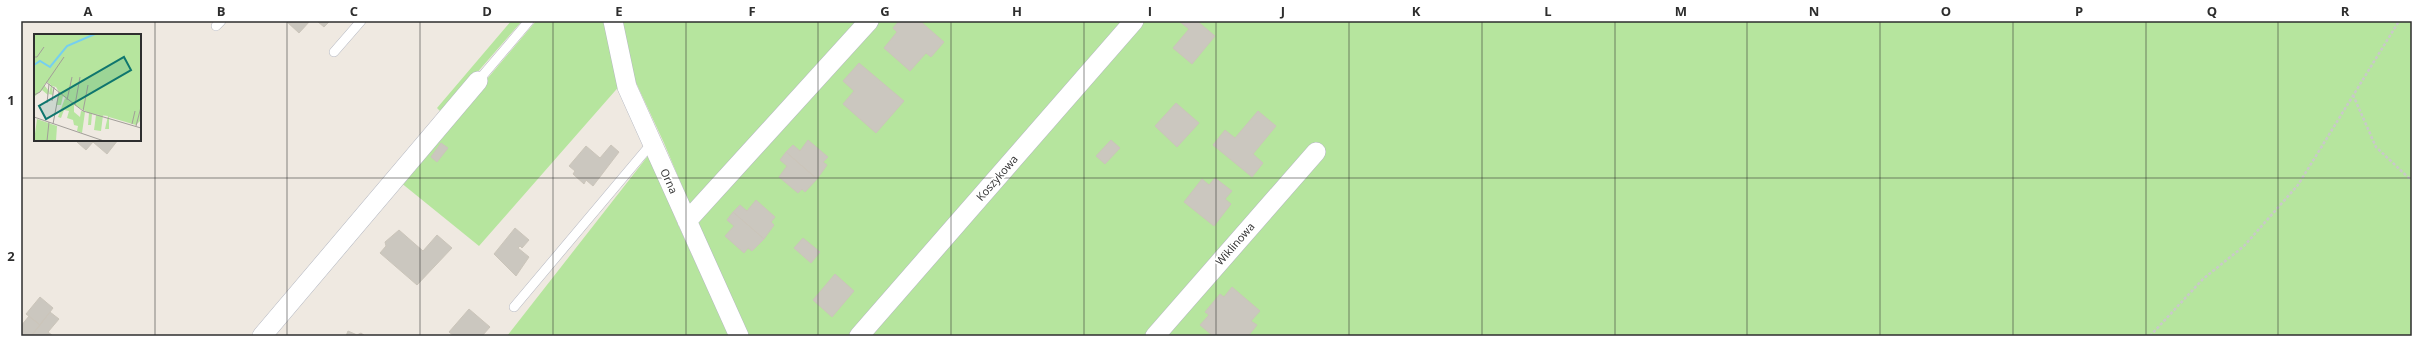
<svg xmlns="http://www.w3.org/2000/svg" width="2433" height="357" viewBox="0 0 2433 357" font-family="'Open Sans',sans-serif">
<rect width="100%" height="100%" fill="#efe9e1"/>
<path fill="#b6e59e" d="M 511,21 L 522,21 L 442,113 L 437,108 Z
M 536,21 L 607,21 L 622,83 L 479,246 L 400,182 Z
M 620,21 L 2412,21 L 2412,336 L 745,336 L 664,143 L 632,74 Z
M 651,152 L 676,220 L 729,336 L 507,336 Z"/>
<path fill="#cbc7bf" stroke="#cbc5ba" d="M 286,21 L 310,21 L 299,33 Z
M 317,21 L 330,21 L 324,27 Z
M 899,21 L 920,21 L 944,42 L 931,57 L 926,53 L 910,71 L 884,48 L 897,32 L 893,28 Z
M 1179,21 L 1197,21 L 1215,36 L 1192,64 L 1173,48 L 1189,29 Z
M 859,63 L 904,101 L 876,133 L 843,104 L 854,91 L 843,81 Z
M 1176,103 L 1199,123 L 1177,147 L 1155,126 Z
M 1258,111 L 1276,126 L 1253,154 L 1263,163 L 1252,177 L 1213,145 L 1225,130 L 1235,138 Z
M 80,140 L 118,140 L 107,154 L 93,142 L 86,150 L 77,142 Z
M 808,140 L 828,157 L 823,162 L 827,165 L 817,179 L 786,152 L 793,145 L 800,151 Z
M 1111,140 L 1120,148 L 1105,164 L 1096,156 Z
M 441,143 L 448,148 L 437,162 L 431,157 Z
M 611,145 L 619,152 L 593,186 L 586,180 L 584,184 L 573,174 L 575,171 L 569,166 L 586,146 L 600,158 Z
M 786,152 L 817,179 L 805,192 L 802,189 L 798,193 L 779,177 L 787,166 L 780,160 Z
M 1215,178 L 1232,191 L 1225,199 L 1231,204 L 1214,226 L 1184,202 L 1202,179 L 1209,185 Z
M 756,200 L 775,217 L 771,222 L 774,225 L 764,239 L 733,212 L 740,205 L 747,211 Z
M 733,212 L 764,239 L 752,251 L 748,248 L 744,253 L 725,236 L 734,226 L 727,220 Z
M 515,228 L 529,240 L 522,248 L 520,246 L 518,248 L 529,257 L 516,276 L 494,254 Z
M 399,230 L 423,251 L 437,235 L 452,248 L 417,285 L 380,253 L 386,246 L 385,242 Z
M 803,238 L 820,252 L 811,263 L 794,248 Z
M 835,274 L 854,291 L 832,317 L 813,300 Z
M 1232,287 L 1260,311 L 1251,321 L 1257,325 L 1248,336 L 1213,336 L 1200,325 L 1209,315 L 1205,312 L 1220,294 L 1224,297 Z
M 40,297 L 53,308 L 40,325 L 26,314 Z
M 469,309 L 490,327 L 482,336 L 454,336 L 449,332 Z
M 50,312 L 59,319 L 48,332 L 53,336 L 31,336 Z
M 29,316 L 40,325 L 31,336 L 21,336 L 21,326 Z
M 348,331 L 357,335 L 361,333 L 365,336 L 346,336 Z"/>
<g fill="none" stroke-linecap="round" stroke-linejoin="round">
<defs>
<path id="service" d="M 216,26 L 221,21
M 334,52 L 361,21
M 478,81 L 529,21
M 514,307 L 652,143"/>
<path id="minor" d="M 613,21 L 627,87 L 739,336
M 687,221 L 869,21
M 262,336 L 478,81
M 859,336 L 1134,21
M 1155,336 L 1316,152"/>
</defs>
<use href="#service" stroke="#b4b7c1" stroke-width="10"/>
<use href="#minor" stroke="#b4b7c1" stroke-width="20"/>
<path stroke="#c9c9c9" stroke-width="2.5" stroke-dasharray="3 2" stroke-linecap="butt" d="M 2353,95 L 2376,147 L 2412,181
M 2150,336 L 2203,279 L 2244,246 L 2298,185 L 2399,21"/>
<use href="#service" stroke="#fff" stroke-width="9"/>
<use href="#minor" stroke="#fff" stroke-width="19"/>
</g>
<path fill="none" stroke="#2e2e2e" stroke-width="1" stroke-opacity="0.55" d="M 155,21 L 155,336M 287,21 L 287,336M 420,21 L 420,336M 553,21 L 553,336M 686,21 L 686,336M 818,21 L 818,336M 951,21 L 951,336M 1084,21 L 1084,336M 1216,21 L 1216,336M 1349,21 L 1349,336M 1482,21 L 1482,336M 1615,21 L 1615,336M 1747,21 L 1747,336M 1880,21 L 1880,336M 2013,21 L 2013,336M 2146,21 L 2146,336M 2278,21 L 2278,336M 21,178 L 2412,178"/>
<g text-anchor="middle" stroke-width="4" stroke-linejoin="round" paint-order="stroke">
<g font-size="11" fill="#2e2e2e" stroke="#fff">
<text transform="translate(997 178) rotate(-49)" y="4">Koszykowa</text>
<text transform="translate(669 181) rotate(66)" y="4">Orna</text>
<text transform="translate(1235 244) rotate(-49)" y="4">Wiklinowa</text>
</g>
</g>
<g transform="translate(34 34)">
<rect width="107" height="107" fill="#efe9e1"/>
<path d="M 0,0 L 107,0 L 106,87 L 102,91 L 75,83 L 75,95 L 71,95 L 74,82 L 58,80 L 57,91 L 54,91 L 55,79 L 40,71 L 40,78 L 46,83 L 47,77 L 51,78 L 48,99 L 43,97 L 44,92 L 40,91 L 39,86 L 33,84 L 35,77 L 30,76 L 27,84 L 24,83 L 31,64 L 37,69 L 29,62 L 27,71 L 22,71 L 25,58 L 22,53 L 18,52 L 19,61 L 15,60 L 17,51 L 13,48 L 10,51 L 15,57 L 14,61 L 8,56 L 0,63 ZM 62,81 L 69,81 L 67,97 L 60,96 ZM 3,85 L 23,92 L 22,107 L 0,107 Z" fill="#b6e59e"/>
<path fill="none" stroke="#75cff0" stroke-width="2" d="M 0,31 L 6,27 L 16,33 L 33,12 L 61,0"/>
<path fill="none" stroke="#a29e99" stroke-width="1" d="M 0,23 L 3,23 L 10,13M 12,48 L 49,77 L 107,94M 0,61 L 6,58 L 30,23M 33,66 L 38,43M 18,67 L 20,53M 13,69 L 15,50M 41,71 L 46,43M 49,77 L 54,51M 0,83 L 70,107M 19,90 L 25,58M 98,90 L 101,77M 102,92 L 107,73M 13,107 L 15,88"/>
<path fill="#0f766e" fill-opacity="0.15" stroke="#0f766e" stroke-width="2" d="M 90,23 L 97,36 L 12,85 L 5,72 Z"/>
<rect width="107" height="107" fill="none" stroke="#2e2e2e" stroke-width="2"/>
</g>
<rect width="2433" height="357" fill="none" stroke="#ffffff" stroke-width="44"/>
<rect x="22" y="22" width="2389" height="313" fill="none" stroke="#2e2e2e" stroke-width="1.5"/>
<g font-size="13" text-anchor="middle" font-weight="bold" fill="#2e2e2e">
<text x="88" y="16">A</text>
<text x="221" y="16">B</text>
<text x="354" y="16">C</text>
<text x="487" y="16">D</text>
<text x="619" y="16">E</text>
<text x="752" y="16">F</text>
<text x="885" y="16">G</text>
<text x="1017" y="16">H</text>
<text x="1150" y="16">I</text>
<text x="1283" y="16">J</text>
<text x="1416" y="16">K</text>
<text x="1548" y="16">L</text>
<text x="1681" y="16">M</text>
<text x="1814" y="16">N</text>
<text x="1946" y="16">O</text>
<text x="2079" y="16">P</text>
<text x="2212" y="16">Q</text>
<text x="2345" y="16">R</text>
<text x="11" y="105">1</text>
<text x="11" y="261">2</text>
</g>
</svg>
